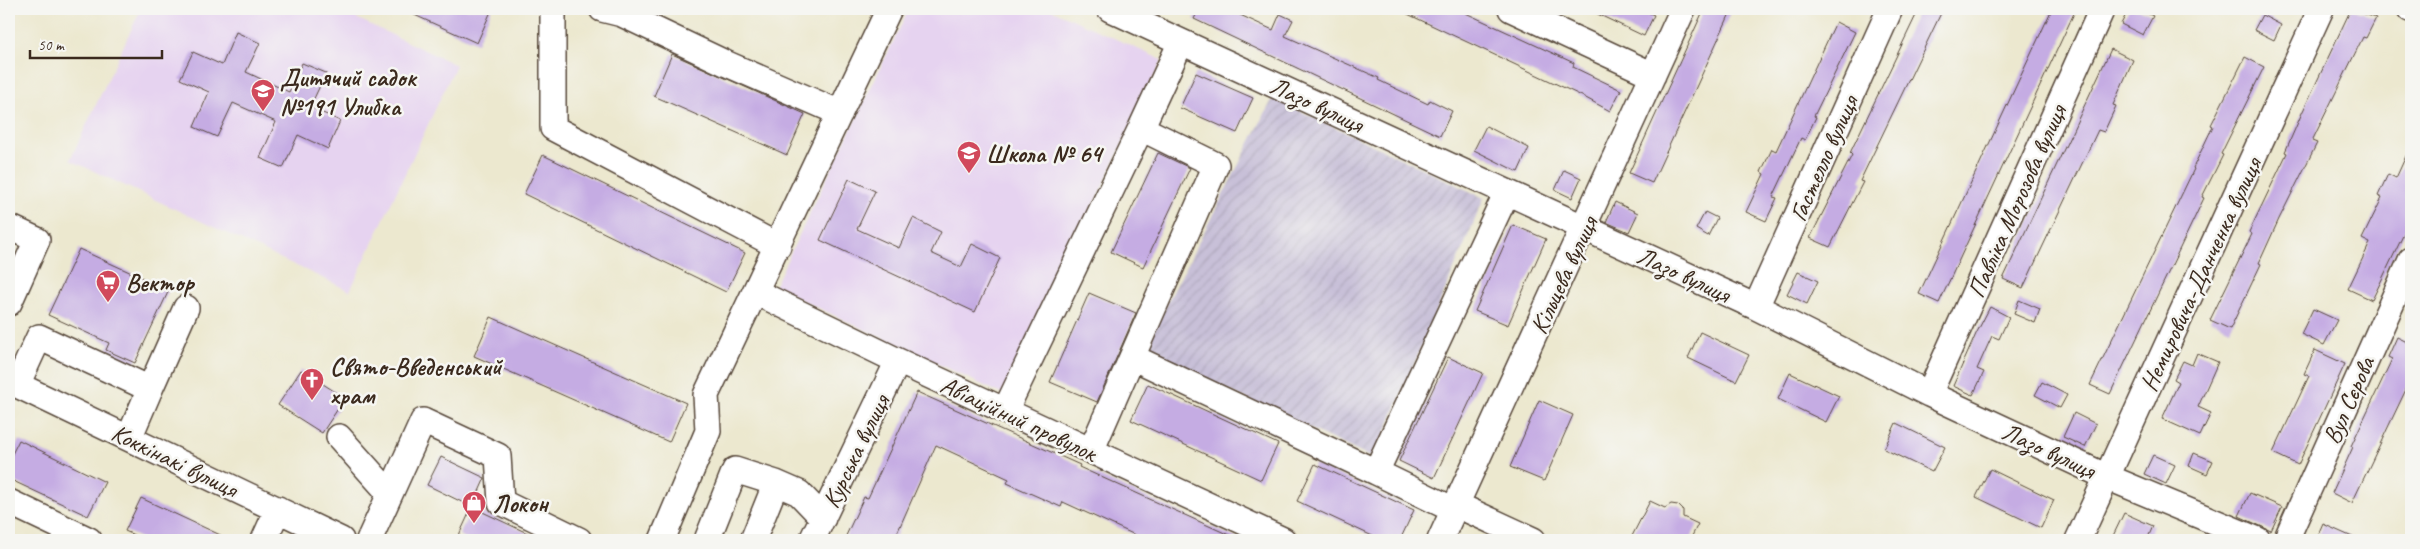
<svg xmlns="http://www.w3.org/2000/svg" width="2420" height="549" viewBox="0 0 2420 549" font-family="Caveat,sans-serif">
<defs>
<pattern id="industrial-furrows" width="10" height="10" patternUnits="userSpaceOnUse" patternTransform="scale(1.25)"><rect width="10" height="10" fill="#c8c0d8"/><path d="M-1 1l2-2M0 10L10 0M9 11l2-2" fill="none" stroke="#ada5b9"/></pattern>
</defs>
<rect width="100%" height="100%" fill="#f6f6f2"/>
<filter id="ink" filterUnits="userSpaceOnUse"><feTurbulence type="fractalNoise" baseFrequency=".02" numOctaves="2"/><feDisplacementMap in="SourceGraphic" scale="10" xChannelSelector="R" yChannelSelector="G"/><feConvolveMatrix kernelMatrix="1 2 1 2 8 2 1 2 1" color-interpolation-filters="sRGB"/></filter>
<filter id="wash" filterUnits="userSpaceOnUse"><feTurbulence type="fractalNoise" baseFrequency=".0096" numOctaves="4" result="noise"/><feDisplacementMap in="SourceGraphic" scale="20" xChannelSelector="R" yChannelSelector="G"/><feGaussianBlur stdDeviation="1.12" result="paint"/><feColorMatrix in="noise" values="0 0 0 0 0 0 0 0 0 0 0 0 0 0 0 0 0 1.4 0 .05"/><feComposite in="paint" operator="in"/></filter>
<g filter="url(#wash)">
<rect width="100%" height="100%" fill="#ece8cf"/>
<path fill="#e6d3f0" d="M 141,9 L 337,9 L 456,65 L 350,291 L 70,160 Z
M 909,9 L 1050,9 L 1162,60 L 1004,395 L 774,287 Z"/>
<path fill="url(#industrial-furrows)" d="M 1273,98 L 1484,198 L 1374,459 L 1143,350 Z"/>
<g id="blocks">
<path fill="#c5ace3" d="M 401,9 L 492,9 L 477,43 Z
M 1199,9 L 1227,9 L 1273,30 L 1280,14 L 1293,20 L 1285,36 L 1379,78 L 1378,80 L 1428,104 L 1430,100 L 1452,111 L 1440,136 L 1194,19 Z
M 1397,9 L 1457,9 L 1574,63 L 1573,67 L 1621,90 L 1610,111 L 1584,97 Z
M 1587,9 L 1641,9 L 1654,15 L 1644,36 Z
M 1704,9 L 1732,9 L 1652,183 L 1629,173 Z
M 1919,9 L 1943,9 L 1860,181 L 1863,182 L 1830,247 L 1810,238 L 1852,155 L 1850,153 Z
M 2052,9 L 2076,9 L 1939,303 L 1919,294 Z
M 2129,9 L 2139,9 L 2153,16 L 2143,35 L 2121,24 Z
M 2351,9 L 2376,18 L 2366,38 L 2363,37 L 2312,141 L 2317,143 L 2279,219 L 2259,263 L 2261,264 L 2230,329 L 2210,320 L 2252,234 L 2249,232 L 2287,153 L 2285,152 L 2302,113 Z
M 2262,15 L 2281,25 L 2274,40 L 2254,30 Z
M 1836,22 L 1855,32 L 1814,116 L 1816,117 L 1805,140 L 1801,138 L 1773,197 L 1777,198 L 1766,221 L 1746,212 L 1764,174 L 1761,172 L 1772,149 L 1776,151 Z
M 236,32 L 260,43 L 246,72 L 289,92 L 302,63 L 326,73 L 310,107 L 340,121 L 328,149 L 298,135 L 283,168 L 260,158 L 276,122 L 233,103 L 217,137 L 194,127 L 209,92 L 180,79 L 193,52 L 222,65 Z
M 2111,49 L 2133,60 L 2113,105 L 2116,106 L 2104,132 L 2098,130 L 2023,288 L 2003,279 Z
M 672,54 L 805,114 L 787,155 L 654,96 Z
M 2245,57 L 2264,67 L 2221,154 L 2223,155 L 2202,197 L 2204,198 L 2110,394 L 2090,385 L 2194,169 L 2193,168 L 2213,126 L 2211,125 Z
M 1196,73 L 1253,98 L 1237,133 L 1180,108 Z
M 1486,126 L 1529,148 L 1518,172 L 1474,150 Z
M 2411,145 L 2411,219 L 2372,300 L 2348,289 L 2370,243 L 2362,239 L 2382,198 L 2378,196 L 2388,174 L 2396,178 Z
M 1158,153 L 1190,168 L 1143,267 L 1111,252 Z
M 543,155 L 745,253 L 726,292 L 524,194 Z
M 1564,170 L 1581,178 L 1572,198 L 1555,190 Z
M 849,179 L 875,191 L 857,229 L 899,248 L 913,218 L 941,232 L 931,253 L 961,267 L 972,244 L 1000,258 L 975,312 L 820,240 Z
M 1615,202 L 1638,213 L 1629,232 L 1606,222 Z
M 1705,212 L 1717,218 L 1708,236 L 1696,229 Z
M 1513,225 L 1546,239 L 1508,325 L 1475,311 Z
M 79,249 L 169,290 L 135,363 L 106,350 L 109,343 L 48,315 Z
M 1798,272 L 1818,281 L 1807,304 L 1787,294 Z
M 1089,293 L 1136,313 L 1097,402 L 1050,382 Z
M 2019,300 L 2040,309 L 2035,323 L 2014,314 Z
M 1990,307 L 2009,317 L 1999,339 L 1992,336 L 1977,369 L 1984,372 L 1973,395 L 1953,386 L 1976,334 Z
M 2313,309 L 2337,320 L 2324,345 L 2301,334 Z
M 491,317 L 686,403 L 669,442 L 474,356 Z
M 1700,332 L 1749,355 L 1736,381 L 1688,358 Z
M 2397,337 L 2411,344 L 2411,379 L 2352,503 L 2332,493 L 2353,447 L 2351,446 L 2392,359 L 2388,357 Z
M 2315,350 L 2345,364 L 2298,465 L 2273,453 L 2309,376 L 2304,374 Z
M 2197,353 L 2218,362 L 2198,407 L 2211,413 L 2200,436 L 2162,419 L 2179,382 L 2174,379 L 2183,361 L 2192,365 Z
M 1448,357 L 1483,373 L 1434,478 L 1399,461 Z
M 301,370 L 345,398 L 322,433 L 278,405 Z
M 1790,373 L 1839,396 L 1826,422 L 1778,399 Z
M 2042,382 L 2067,395 L 2060,408 L 2035,395 Z
M 1148,384 L 1278,444 L 1261,480 L 1131,420 Z
M 917,392 L 1080,465 L 1079,467 L 1240,540 L 1146,540 L 1063,502 L 1061,507 L 1007,483 L 1009,479 L 936,445 L 894,540 L 844,540 L 864,497 L 868,498 Z
M 1539,400 L 1573,415 L 1544,481 L 1510,467 Z
M 2074,413 L 2096,424 L 2085,447 L 2063,437 Z
M 1896,423 L 1945,447 L 1932,472 L 1884,449 Z
M 19,440 L 105,482 L 88,516 L 9,479 L 9,460 Z
M 2194,453 L 2213,461 L 2207,474 L 2189,466 Z
M 2153,455 L 2175,465 L 2166,484 L 2144,474 Z
M 441,457 L 485,478 L 472,507 L 427,485 Z
M 1315,464 L 1414,510 L 1400,540 L 1381,540 L 1297,501 Z
M 1990,469 L 2054,500 L 2041,528 L 1976,497 Z
M 2250,493 L 2282,507 L 2271,531 L 2239,516 Z
M 141,498 L 231,540 L 145,540 L 125,531 Z
M 1650,501 L 1665,508 L 1671,504 L 1678,505 L 1683,510 L 1683,517 L 1698,524 L 1690,540 L 1630,540 Z
M 472,507 L 542,540 L 470,540 L 459,535 Z
M 2124,513 L 2153,526 L 2147,540 L 2111,540 Z
M 2323,524 L 2359,540 L 2316,540 Z"/>
</g>
</g>
<g filter="url(#ink)">
<use href="#blocks" fill-opacity="0" stroke="#564639" stroke-width="1"/>
<g fill="none" stroke-linecap="round" stroke-linejoin="round">
<defs>
<path id="minor" d="M 553,9 L 553,128 L 778,246
M 602,9 L 622,14 L 725,63 L 840,113
M 1110,9 L 1756,307 L 1929,394 L 2107,477 L 2258,540
M 1511,9 L 1653,75
M 2410,9 L 2411,9
M 1141,128 L 1181,42
M 9,227 L 37,240 L 9,303
M 756,292 L 898,361 L 1283,540
M 1756,307 L 1890,9
M 1132,357 L 1376,472 L 1507,192
M 9,381 L 341,540
M 17,385 L 39,337 L 150,389 L 186,308
M 1929,394 L 2102,9
M 1005,411 L 1141,128 L 1216,165 L 1091,451
M 339,437 L 390,494 L 369,540
M 129,438 L 150,389
M 1376,472 L 1454,510
M 390,494 L 423,421 L 498,456 L 501,502 L 579,540
M 9,502 L 89,540
M 1457,505 L 1533,540
M 264,540 L 278,509
M 662,540 L 708,431 L 706,395 L 889,9
M 707,540 L 735,470 L 776,483 L 799,493 L 823,518
M 753,540 L 776,483
M 812,540 L 898,361
M 1440,540 L 1683,9
M 2078,540 L 2321,9
M 2286,540 L 2411,260"/>
</defs>
<use href="#minor" stroke="#564639" stroke-width="28"/>
<use href="#minor" stroke="#fff" stroke-width="25"/>
</g>
</g>
<defs>
<symbol id="school-pin" viewBox="-11 -11 22 30"><path d="M0 17L-7.5 6A9.5 9.5 0 1 1 7.5 6Z" fill="#d1495b" stroke="#f6f6f2"/><path d="M0-5L7-2L0 1L-7-2ZM-4 1L0 2.5L4 1V4Q0 6-4 4Z" fill="#fff"/></symbol>
<symbol id="supermarket-pin" viewBox="-11 -11 22 30"><path d="M0 17L-7.5 6A9.5 9.5 0 1 1 7.5 6Z" fill="#d1495b" stroke="#f6f6f2"/><path d="M-6-5.5h2.5l.6 2H6L4.5 2H-2.5L-4.4-4H-6ZM-1.5 3.2a1.3 1.3 0 1 0 .1 0ZM3 3.2a1.3 1.3 0 1 0 .1 0Z" fill="#fff"/></symbol>
<symbol id="church-pin" viewBox="-11 -11 22 30"><path d="M0 17L-7.5 6A9.5 9.5 0 1 1 7.5 6Z" fill="#d1495b" stroke="#f6f6f2"/><path d="M-1.2-6h2.4v3.5h3.3v2.4h-3.3V6h-2.4V-.1h-3.3v-2.4h3.3Z" fill="#fff"/></symbol>
<symbol id="shop-pin" viewBox="-11 -11 22 30"><path d="M0 17L-7.5 6A9.5 9.5 0 1 1 7.5 6Z" fill="#d1495b" stroke="#f6f6f2"/><path d="M-5-2.5h2.3a2.7 3.5 0 0 1 5.4 0H5L5.5 6h-11ZM-1.5-2.5h3a1.5 2.3 0 0 0-3 0Z" fill="#fff"/></symbol>
</defs>
<g fill-rule="evenodd">
<use href="#school-pin" x="249" y="77" width="28" height="38"/>
<use href="#school-pin" x="955" y="139" width="28" height="38"/>
<use href="#supermarket-pin" x="94" y="268" width="28" height="38"/>
<use href="#church-pin" x="298" y="366" width="28" height="38"/>
<use href="#shop-pin" x="460" y="489" width="28" height="38"/>
</g>
<g text-anchor="middle" stroke-width="5" stroke-linejoin="round" paint-order="stroke">
<g font-size="25" font-weight="bold" fill="#3b2a1e" stroke="#f6f6f2" text-anchor="start">
<text x="280" y="86">Дитячий садок<tspan x="280" dy="29">№191 Улибка</tspan></text>
<text x="986" y="162">Школа № 64</text>
<text x="126" y="291">Вектор</text>
<text x="330" y="375">Свято-Введенський<tspan x="330" dy="29">храм</tspan></text>
<text x="492" y="512">Локон</text>
</g>
<g font-size="25" fill="#3b2a1e" stroke="#f6f6f2">
<text transform="translate(1317 104) rotate(25)" y="9">Лазо вулиця</text>
<text transform="translate(1823 158) rotate(-66)" y="9">Гастелло вулиця</text>
<text transform="translate(2016 201) rotate(-66)" y="9">Павліка Морозова вулиця</text>
<text transform="translate(1684 274) rotate(25)" y="9">Лазо вулиця</text>
<text transform="translate(2200 274) rotate(-65)" y="9">Немировича-Данченка вулиця</text>
<text transform="translate(1563 275) rotate(-65)" y="9">Кільцева вулиця</text>
<text transform="translate(2348 400) rotate(-66)" y="9">Вул Сєрова</text>
<text transform="translate(1019 418) rotate(25)" y="9">Авіаційний провулок</text>
<text transform="translate(2049 450) rotate(25)" y="9">Лазо вулиця</text>
<text transform="translate(855 451) rotate(-64)" y="9">Курська вулиця</text>
<text transform="translate(175 460) rotate(26)" y="9">Коккінакі вулиця</text>
</g>
</g>
<rect width="2420" height="549" fill="none" stroke="#f6f6f2" stroke-width="30"/>
<path d="M30 50v8h132v-8" fill="none" stroke="#3b2a1e" stroke-width="2.5"/>
<text x="38" y="50" font-size="15" fill="#3b2a1e" stroke="#f6f6f2" stroke-width="4" paint-order="stroke">50 m</text>
</svg>
